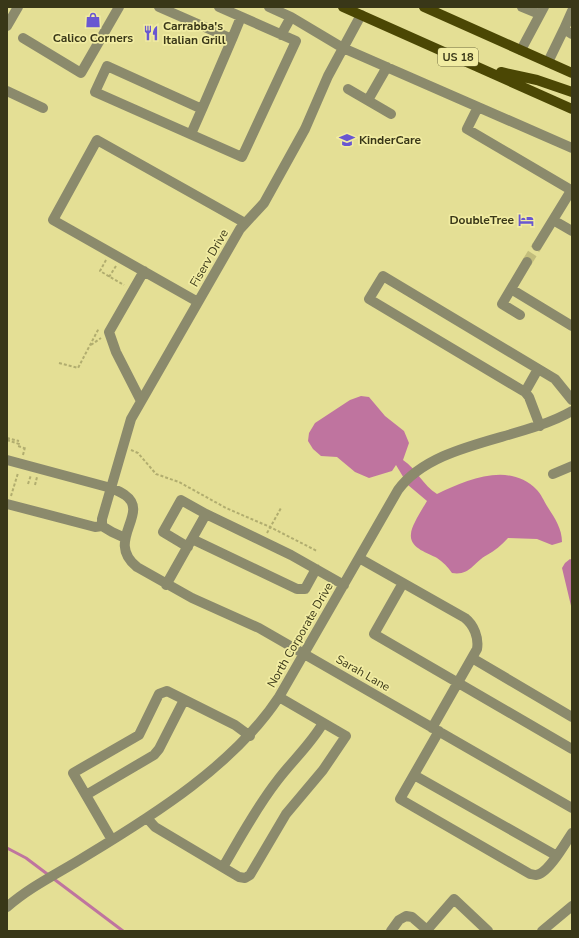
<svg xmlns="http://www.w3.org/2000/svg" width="579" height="938" viewBox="0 0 579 938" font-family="'Nunito Sans',sans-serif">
<rect width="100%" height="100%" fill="#e4df95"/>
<path fill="#bf749f" d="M 361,396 L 369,397 L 385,416 L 404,431 L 409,443 L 403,460 C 417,469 423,486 437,494 C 467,480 509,461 537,490 C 541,494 544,501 547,506 C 554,517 562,528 562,542 L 552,545 L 537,539 L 508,538 C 502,545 494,551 487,555 C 474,562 470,576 452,573 C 448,567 443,562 437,558 C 428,553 409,548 411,534 C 411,526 423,508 427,501 L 408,485 L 396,465 L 392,471 L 369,478 L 355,472 L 337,457 L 321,456 L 313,449 L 308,441 L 309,433 L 315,423 L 350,400 Z
M 570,559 L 572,560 L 572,610 L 562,568 L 565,563 Z"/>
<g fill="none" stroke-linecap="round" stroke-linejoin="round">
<path stroke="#bf749f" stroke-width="3" d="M 7,848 L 26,858 L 123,931"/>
<path stroke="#c2bd7c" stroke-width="10" stroke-dasharray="10 5" stroke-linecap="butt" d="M 527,262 L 537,246"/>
<path stroke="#b1ad6f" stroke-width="2" stroke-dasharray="3 2" stroke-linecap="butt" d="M 106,260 L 100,271 L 124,285
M 109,277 L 116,266
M 91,345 L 101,338
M 59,363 L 78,368 L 99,328
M 7,438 L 19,441
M 7,440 L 19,444 L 18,446 L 24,448
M 131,450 L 138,453 L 156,474 L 179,482 L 226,508 L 270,527 L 317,551
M 23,455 L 25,447
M 28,484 L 31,475
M 35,485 L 37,477
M 11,496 L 18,473
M 267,533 L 281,508"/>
<path stroke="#8b8a6c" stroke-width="10" d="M 159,7 L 232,39 L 202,109 L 107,66 L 95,92 L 242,157 L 296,41 L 219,7
M 269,7 L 291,17 L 343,48 L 572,148
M 522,7 L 539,14
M 7,26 L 18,7
M 564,29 L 572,11
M 281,35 L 291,17
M 23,38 L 81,73 L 119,7
M 232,39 L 241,17
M 521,50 L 544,7
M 548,62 L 564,29 L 572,34
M 348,89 L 391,114
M 7,91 L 43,108
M 368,100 L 387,67
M 478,107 L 467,129 L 571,190
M 191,134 L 202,109
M 553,220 L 572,231
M 537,246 L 572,189
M 511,289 L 572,326
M 198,302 L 53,220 L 97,140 L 245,223
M 520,315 L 502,304 L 527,262
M 525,392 L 538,369
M 141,401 L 116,352 L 109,332 L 144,271
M 540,426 L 529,397 L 525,392 L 369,299 L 383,276 L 555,379 L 572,400
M 7,460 L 111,488 C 116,490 121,492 125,495 C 151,513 104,541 137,567 L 192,598 L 259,628 L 572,808
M 553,474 L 572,466
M 7,504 L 95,527 L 102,526
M 125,538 L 112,532 L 102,526 L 102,519 L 131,419 L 240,229 L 264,203 L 305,129 L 328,76 L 361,15
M 192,539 L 297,589 L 305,589 L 316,569
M 188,547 L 163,532 L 181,500 L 206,514 L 291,555 L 344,585
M 359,558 L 465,618 C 474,625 479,638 477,649 L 432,728
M 403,583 L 374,634 L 572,749
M 166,585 L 206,514
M 472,658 L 572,717
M 439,731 L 400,799 L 530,874 C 532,874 534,875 536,875 C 548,874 566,842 572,833
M 414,775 L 557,856
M 86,795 L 154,755 L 159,749 L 184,700
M 147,818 L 155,827 L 239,877 L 245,878 L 250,875 L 286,814 L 323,770 L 346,736 L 279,697
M 112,840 L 73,773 L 139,735 L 159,694 L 167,691 L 235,725 L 250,736
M 223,867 C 240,838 256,808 277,781 C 292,761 311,744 323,723
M 7,907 C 31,886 59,873 86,856 C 154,815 235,764 279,697 L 398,490 C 434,441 520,441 572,411
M 391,931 L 399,920 L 406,916 L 412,917 L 427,930 L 454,899 L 488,931
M 542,931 L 572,906"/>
<path stroke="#4b4704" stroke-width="10" d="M 343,7 L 572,109
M 424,7 L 572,73
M 501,72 L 537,80 L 572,92"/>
</g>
<defs>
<symbol id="shop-bare" viewBox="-9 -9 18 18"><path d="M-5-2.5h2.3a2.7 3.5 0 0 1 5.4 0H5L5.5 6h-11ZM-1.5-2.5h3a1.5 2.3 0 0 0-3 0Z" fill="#6957d1" stroke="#f1eca2" stroke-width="2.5" paint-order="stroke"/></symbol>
<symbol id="restaurant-bare" viewBox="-9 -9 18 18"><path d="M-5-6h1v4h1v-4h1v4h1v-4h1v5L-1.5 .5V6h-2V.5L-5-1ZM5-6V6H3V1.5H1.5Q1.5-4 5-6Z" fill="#6957d1" stroke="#f1eca2" stroke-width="2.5" paint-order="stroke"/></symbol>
<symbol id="school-bare" viewBox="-9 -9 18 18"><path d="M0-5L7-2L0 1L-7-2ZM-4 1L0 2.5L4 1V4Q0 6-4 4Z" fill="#6957d1" stroke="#f1eca2" stroke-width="2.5" paint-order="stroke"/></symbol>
<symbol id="hotel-bare" viewBox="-9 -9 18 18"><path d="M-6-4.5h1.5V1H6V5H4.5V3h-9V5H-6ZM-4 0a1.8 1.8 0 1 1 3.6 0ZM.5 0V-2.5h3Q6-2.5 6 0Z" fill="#6957d1" stroke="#f1eca2" stroke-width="2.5" paint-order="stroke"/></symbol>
</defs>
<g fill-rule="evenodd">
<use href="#shop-bare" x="82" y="9" width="22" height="22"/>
<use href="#restaurant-bare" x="140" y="22" width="22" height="22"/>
<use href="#school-bare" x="336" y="129" width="22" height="22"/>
<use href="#hotel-bare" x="515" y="209" width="22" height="22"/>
</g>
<g text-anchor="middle" stroke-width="3.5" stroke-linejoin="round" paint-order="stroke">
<rect fill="#f1eca2" stroke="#706d41" stroke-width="1" x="438" y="48" width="40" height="18" rx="3"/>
<g font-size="11" font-weight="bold" fill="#393718">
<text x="458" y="61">US 18</text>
</g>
<g font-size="12" font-weight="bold" fill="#393718" stroke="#f1eca2" text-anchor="start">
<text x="163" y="30">Carrabba's<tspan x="163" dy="14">Italian Grill</tspan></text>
<text x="93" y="42" text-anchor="middle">Calico Corners</text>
<text x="359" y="144">KinderCare</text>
<text x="514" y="224" text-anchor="end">DoubleTree</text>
</g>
<g font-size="12" fill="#393718" stroke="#f1eca2">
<text transform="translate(209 258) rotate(-60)" y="4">Fiserv Drive</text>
<text transform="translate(300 635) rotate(-60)" y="4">North Corporate Drive</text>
<text transform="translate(363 673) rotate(30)" y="4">Sarah Lane</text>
</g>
</g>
<rect width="579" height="938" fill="none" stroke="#393718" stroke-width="16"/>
</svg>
